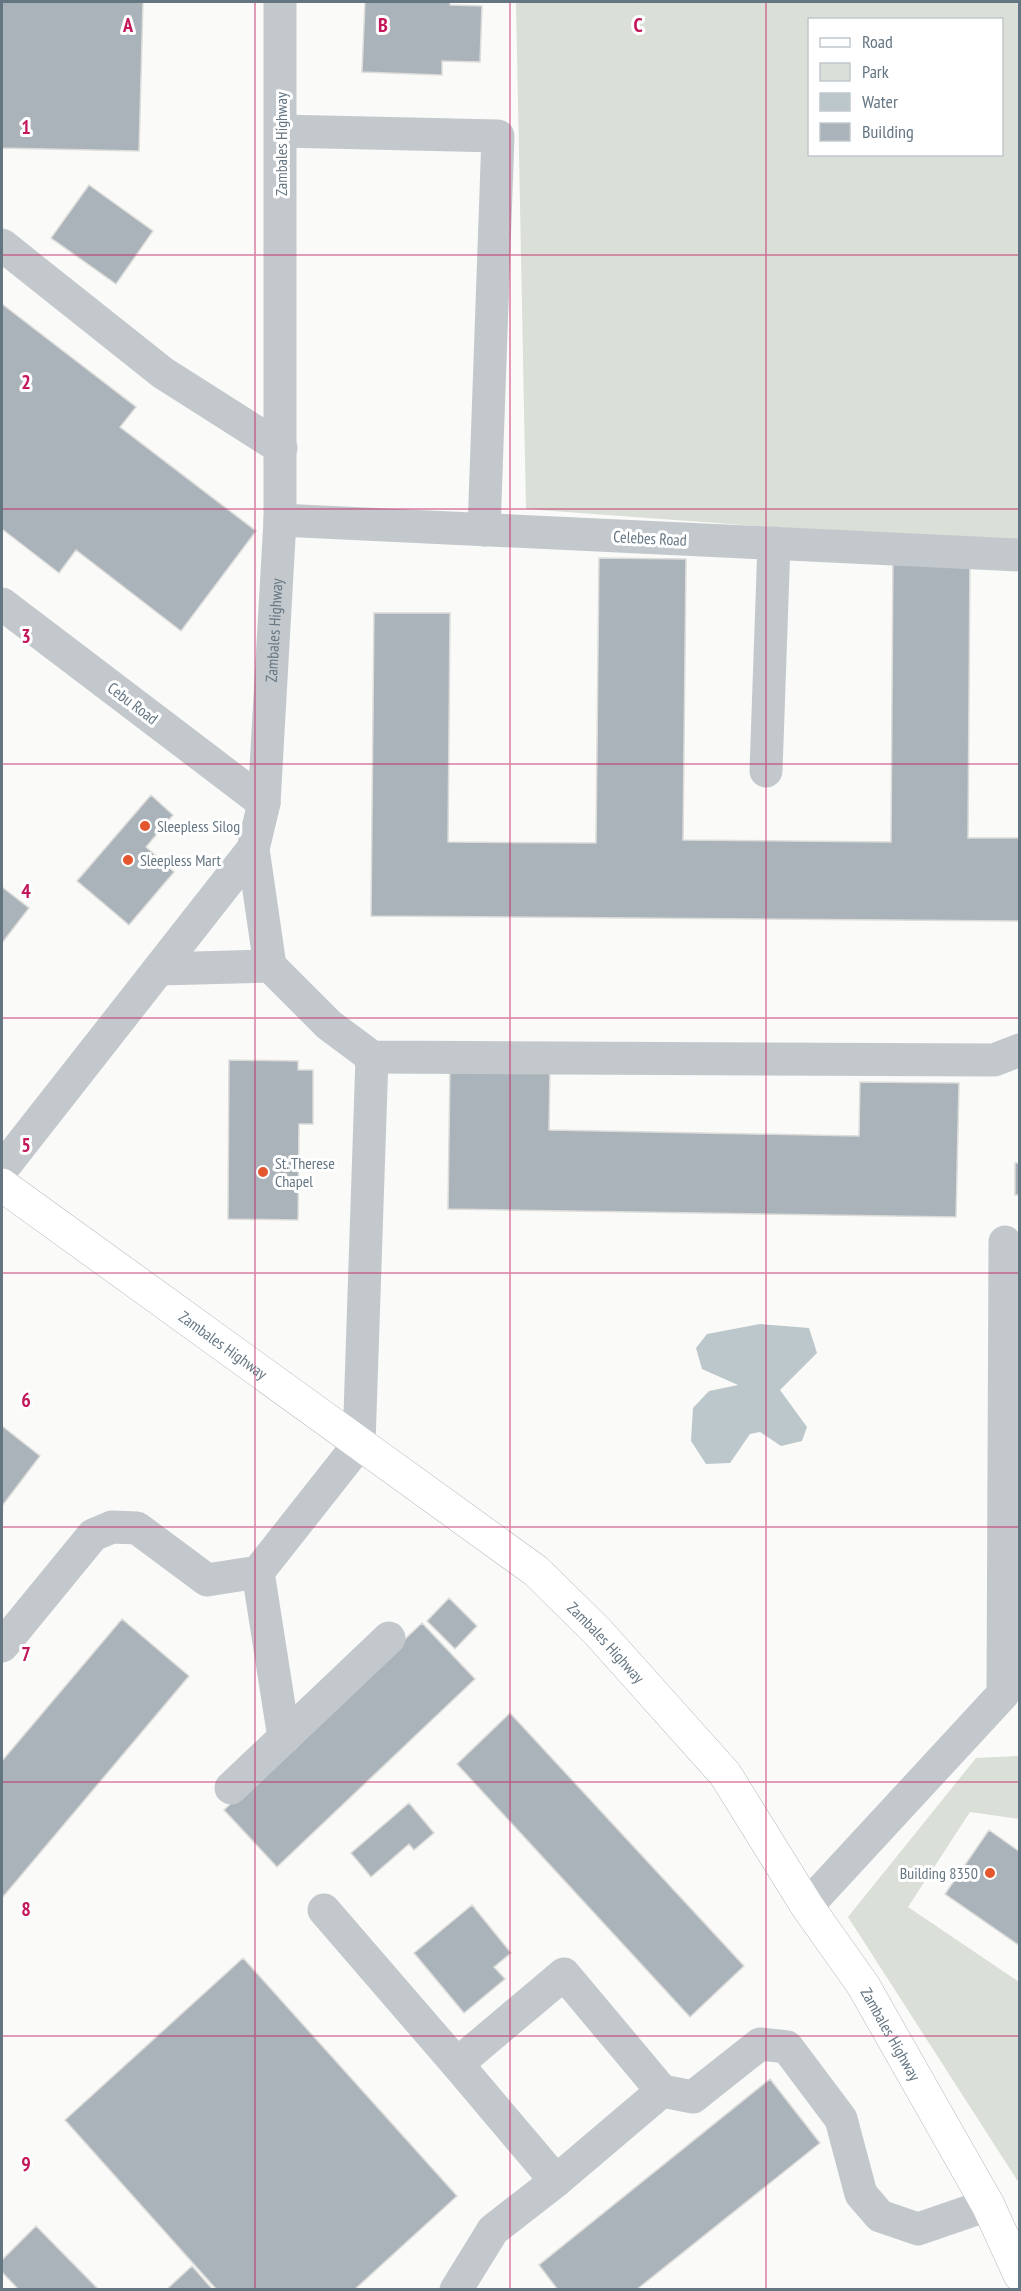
<svg xmlns="http://www.w3.org/2000/svg" width="1021" height="2291" viewBox="0 0 1021 2291" font-family="'PT Sans Narrow',sans-serif">
<rect width="100%" height="100%" fill="#fafaf8"/>
<path fill="#dadfd7" fill-rule="evenodd" d="M 516,2 L 1019,2 L 1019,545 L 526,509 ZM 810,20 L 1002,20 L 1002,154 L 810,154 Z
M 1019,1756 L 1019,1819 L 970,1812 L 908,1907 L 1019,1982 L 1019,2183 L 848,1917 L 976,1758 Z"/>
<path fill="#bbc7cb" d="M 760,1324 L 809,1328 L 817,1353 L 780,1390 L 807,1427 L 802,1441 L 781,1446 L 760,1432 L 750,1434 L 730,1463 L 706,1464 L 691,1441 L 693,1408 L 709,1391 L 738,1385 L 702,1369 L 696,1348 L 707,1334 Z"/>
<path fill="#aab3b9" stroke="#dcdcda" stroke-width="1.5" d="M 2,2 L 143,2 L 139,151 L 2,148 Z
M 365,2 L 450,2 L 450,5 L 482,6 L 480,62 L 442,61 L 442,75 L 362,72 Z
M 89,185 L 153,231 L 116,284 L 51,238 Z
M 2,304 L 136,407 L 120,427 L 256,531 L 181,631 L 76,550 L 59,573 L 2,529 Z
M 893,554 L 970,554 L 968,838 L 1020,838 L 1020,921 L 371,916 L 374,613 L 450,613 L 448,842 L 596,843 L 599,558 L 686,559 L 683,840 L 891,842 Z
M 151,795 L 173,815 L 146,847 L 174,872 L 129,925 L 77,881 Z
M 2,887 L 29,908 L 2,943 Z
M 229,1060 L 298,1061 L 298,1070 L 313,1070 L 313,1124 L 299,1124 L 298,1220 L 228,1219 Z
M 450,1067 L 550,1069 L 549,1130 L 859,1136 L 860,1082 L 959,1083 L 956,1217 L 448,1209 Z
M 1015,1163 L 1020,1163 L 1020,1195 L 1015,1195 Z
M 2,1426 L 40,1456 L 2,1506 Z
M 449,1598 L 477,1626 L 455,1649 L 427,1621 Z
M 122,1619 L 189,1676 L 2,1898 L 2,1761 Z
M 422,1623 L 475,1679 L 277,1867 L 224,1810 Z
M 510,1713 L 744,1966 L 690,2017 L 457,1764 Z
M 409,1803 L 434,1833 L 414,1850 L 409,1844 L 371,1877 L 351,1853 Z
M 989,1830 L 1020,1852 L 1020,1946 L 945,1894 Z
M 472,1905 L 511,1953 L 494,1967 L 505,1979 L 464,2013 L 414,1953 Z
M 243,1958 L 457,2196 L 354,2290 L 217,2290 L 65,2120 Z
M 770,2079 L 820,2143 L 636,2290 L 558,2290 L 539,2265 Z
M 36,2226 L 99,2290 L 19,2290 L 2,2272 L 2,2260 Z
M 192,2266 L 213,2290 L 166,2290 Z"/>
<g fill="none" stroke-linecap="round" stroke-linejoin="round">
<defs>
<g id="major">
<path id="s2" d="M 2,1185 L 536,1571 L 597,1631 L 725,1774 L 807,1906 L 863,1985 L 988,2205 L 1020,2275"/>
</g>
</defs>
<use href="#major" stroke="#b5babe" stroke-width="34"/>
<g stroke="#c3c8cc" stroke-width="33">
<path d="M 281,131 L 498,136 L 484,530"/>
<path d="M 2,245 L 163,373 L 281,448"/>
<path d="M 280,520 L 1020,555"/>
<path d="M 2,604 L 264,803"/>
<path d="M 766,771 L 774,543"/>
<path d="M 253,849 L 270,966"/>
<path d="M 159,969 L 270,966 L 329,1025 L 372,1057 L 994,1060 L 1020,1050"/>
<path id="s1" d="M 2,1169 L 253,849 L 264,803 L 280,520 L 280,2"/>
<path d="M 258,1572 L 284,1738"/>
<path d="M 2,1646 L 93,1535 L 112,1527 L 137,1528 L 207,1580 L 258,1572 L 359,1444 L 372,1057"/>
<path d="M 231,1788 L 389,1638"/>
<path d="M 807,1906 L 1003,1694 L 1005,1242"/>
<path d="M 324,1910 L 457,2064 L 556,2181"/>
<path d="M 457,2064 L 564,1974 L 662,2091"/>
<path d="M 456,2290 L 493,2230 L 556,2181 L 662,2091 L 693,2097 L 760,2044 L 787,2047 L 841,2119 L 861,2194 L 880,2216 L 918,2229 L 988,2205"/>
</g>
<use href="#major" stroke="#fff" stroke-width="33"/>
</g>
<path fill="none" stroke="#c2185b" stroke-width="1.5" stroke-opacity="0.55" d="M 255,2 L 255,2290M 510,2 L 510,2290M 766,2 L 766,2290M 2,255 L 1020,255M 2,509 L 1020,509M 2,764 L 1020,764M 2,1018 L 1020,1018M 2,1273 L 1020,1273M 2,1527 L 1020,1527M 2,1782 L 1020,1782M 2,2036 L 1020,2036"/>
<g fill="#e4572e" stroke="#fff" stroke-width="2">
<circle cx="145" cy="826" r="6"/>
<circle cx="128" cy="860" r="6"/>
<circle cx="263" cy="1172" r="6"/>
<circle cx="990" cy="1873" r="6"/>
</g>
<g text-anchor="middle" stroke-width="6" stroke-linejoin="round" paint-order="stroke">
<g font-size="16" fill="#657683" stroke="#fff">
<text transform="translate(281 144) rotate(-90)" y="6">Zambales Highway</text>
<text transform="translate(650 538) rotate(3)" y="6">Celebes Road</text>
<text dy="6" stroke="none"><textPath href="#s1" startOffset="627">Zambales Highway</textPath></text>
<text transform="translate(133 703) rotate(37)" y="6">Cebu Road</text>
<text dy="6" stroke="none"><textPath href="#s2" startOffset="273">Zambales Highway</textPath></text>
<text dy="6" stroke="none"><textPath href="#s2" startOffset="759">Zambales Highway</textPath></text>
<text dy="6" stroke="none"><textPath href="#s2" startOffset="1245">Zambales Highway</textPath></text>
</g>
<g font-size="16" fill="#657683" stroke="#fff" text-anchor="start">
<text x="157" y="832">Sleepless Silog</text>
<text x="140" y="866">Sleepless Mart</text>
<text x="275" y="1169">St. Therese<tspan x="275" dy="18">Chapel</tspan></text>
<text x="978" y="1879" text-anchor="end">Building 8350</text>
</g>
</g>
<g font-size="20" text-anchor="middle" font-weight="bold" fill="#c2185b" stroke="#fff" stroke-width="6" stroke-linejoin="round" paint-order="stroke">
<text x="128" y="32">A</text>
<text x="383" y="32">B</text>
<text x="638" y="32">C</text>
<text x="26" y="134">1</text>
<text x="26" y="389">2</text>
<text x="26" y="643">3</text>
<text x="26" y="898">4</text>
<text x="26" y="1152">5</text>
<text x="26" y="1407">6</text>
<text x="26" y="1661">7</text>
<text x="26" y="1916">8</text>
<text x="26" y="2171">9</text>
</g>
<rect width="1021" height="2291" fill="none" stroke="#657683" stroke-width="6"/>
<rect x="808" y="18" width="195" height="138" fill="#ffffff" stroke="#c1c8cd" stroke-width="1.5"/>
<rect x="820" y="38" width="30" height="9" fill="#ffffff" stroke="#c1c8cd" stroke-width="1.5"/>
<text x="862" y="48" font-size="18" fill="#657683">Road</text>
<rect x="820" y="63" width="30" height="18" fill="#dadfd7" stroke="#c1c8cd" stroke-width="1.5"/>
<text x="862" y="78" font-size="18" fill="#657683">Park</text>
<rect x="820" y="93" width="30" height="18" fill="#bbc7cb" stroke="#c1c8cd" stroke-width="1.5"/>
<text x="862" y="108" font-size="18" fill="#657683">Water</text>
<rect x="820" y="123" width="30" height="18" fill="#aab3b9" stroke="#c1c8cd" stroke-width="1.5"/>
<text x="862" y="138" font-size="18" fill="#657683">Building</text>
</svg>
